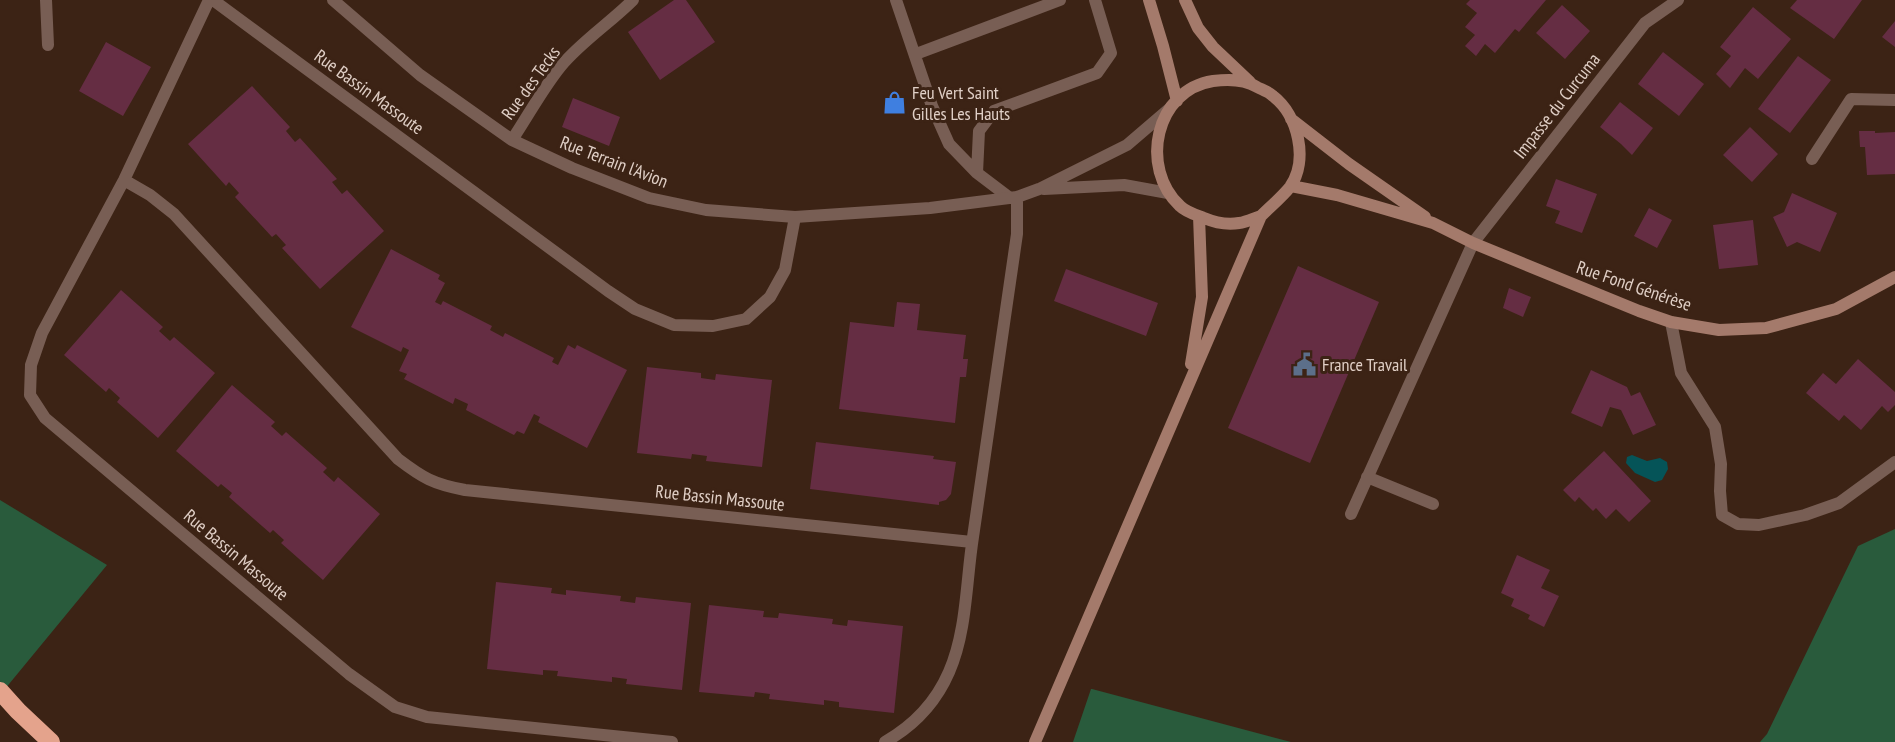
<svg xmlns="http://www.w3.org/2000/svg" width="1895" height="742" viewBox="0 0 1895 742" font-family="'PT Sans Narrow',sans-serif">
<rect width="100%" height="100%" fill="#3c2315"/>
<path fill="#295b3c" d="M 0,500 L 107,565 L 0,695 Z
M 1895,529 L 1895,742 L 1760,742 L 1767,734 L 1858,546 Z
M 1091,689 L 1092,689 L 1291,742 L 1073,742 Z"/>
<path fill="#055458" d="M 1632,455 L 1647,461 L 1660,458 L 1667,462 L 1668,469 L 1662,480 L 1655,482 L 1635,473 L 1626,463 L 1627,457 Z"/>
<path fill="#652d43" d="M 674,0 L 686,0 L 715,42 L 660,80 L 628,32 Z
M 1470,0 L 1546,0 L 1519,32 L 1515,29 L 1495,53 L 1485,44 L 1476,56 L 1465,46 L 1475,35 L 1465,27 L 1477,13 L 1466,4 Z
M 1797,0 L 1862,0 L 1834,39 L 1790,8 Z
M 1562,5 L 1590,31 L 1565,59 L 1536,33 Z
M 1753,7 L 1791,39 L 1758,79 L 1745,68 L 1730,88 L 1716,74 L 1731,56 L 1720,47 Z
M 1895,21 L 1895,47 L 1882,37 Z
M 106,42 L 151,67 L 123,116 L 79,91 Z
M 1663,52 L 1704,84 L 1679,116 L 1638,84 Z
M 1798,56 L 1831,80 L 1790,133 L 1758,109 Z
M 252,86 L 290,127 L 286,131 L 295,142 L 300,138 L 337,179 L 332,182 L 342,194 L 347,190 L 384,231 L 320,289 L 282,248 L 286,245 L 276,234 L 272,237 L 235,197 L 239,193 L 229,182 L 226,186 L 188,144 Z
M 573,98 L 620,117 L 609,146 L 562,127 Z
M 1620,102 L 1653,128 L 1632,155 L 1621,144 L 1600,127 Z
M 1750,127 L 1778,154 L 1752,182 L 1723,155 Z
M 1859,131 L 1875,131 L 1875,133 L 1895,132 L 1895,174 L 1867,175 L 1865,147 L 1860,147 Z
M 1556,179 L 1597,194 L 1582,233 L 1555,223 L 1560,211 L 1546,206 Z
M 1792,193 L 1837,213 L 1820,252 L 1797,242 L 1787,247 L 1773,217 L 1784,212 Z
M 1649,208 L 1672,220 L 1657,248 L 1634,236 Z
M 1753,220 L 1758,265 L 1719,269 L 1713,225 Z
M 391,249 L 440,275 L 438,279 L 445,283 L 435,302 L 441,305 L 443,301 L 492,326 L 490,330 L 503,337 L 505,333 L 554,358 L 552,362 L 558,365 L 568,345 L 575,349 L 577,345 L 627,370 L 587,448 L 538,422 L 540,417 L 534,414 L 524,434 L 517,431 L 514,435 L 466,410 L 468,404 L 455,398 L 453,404 L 404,379 L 407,374 L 399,371 L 409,350 L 403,347 L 401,352 L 351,327 Z
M 1298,266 L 1379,302 L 1310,463 L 1228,428 Z
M 1066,269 L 1158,303 L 1146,336 L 1054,301 Z
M 1509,288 L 1531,297 L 1523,317 L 1503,308 Z
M 121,290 L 163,327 L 159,331 L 170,341 L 174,337 L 215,373 L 158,438 L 117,402 L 120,398 L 109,388 L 106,392 L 64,355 Z
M 897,302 L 920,304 L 917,330 L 966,335 L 963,359 L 968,359 L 966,377 L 960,377 L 955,423 L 839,409 L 850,322 L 894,327 Z
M 1858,359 L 1895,392 L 1895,405 L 1888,412 L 1882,406 L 1861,430 L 1844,415 L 1839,421 L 1806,393 L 1823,373 L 1836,384 Z
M 647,367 L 701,373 L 701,378 L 715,380 L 716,374 L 772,380 L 762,467 L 706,461 L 707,456 L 692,454 L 691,459 L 637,453 Z
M 1591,370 L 1627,387 L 1631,396 L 1640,392 L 1656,425 L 1633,435 L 1621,410 L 1610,407 L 1602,427 L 1571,413 Z
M 232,385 L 275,422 L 271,426 L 282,436 L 286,432 L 327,468 L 323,472 L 334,482 L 338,477 L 380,514 L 323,580 L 281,543 L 284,540 L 273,530 L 270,533 L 229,497 L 232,493 L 221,484 L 218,487 L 176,451 Z
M 816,442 L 934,456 L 933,459 L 956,462 L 951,494 L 946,500 L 939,502 L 939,505 L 810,489 Z
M 1604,451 L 1651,501 L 1629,522 L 1616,509 L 1606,519 L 1596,508 L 1593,511 L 1579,497 L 1575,502 L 1563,490 Z
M 1517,555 L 1550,570 L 1541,588 L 1559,596 L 1544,627 L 1528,619 L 1530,615 L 1511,606 L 1514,599 L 1501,593 Z
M 496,582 L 552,588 L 551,593 L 566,595 L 566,590 L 621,596 L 620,601 L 635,603 L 636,597 L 691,603 L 682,690 L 626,684 L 627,679 L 612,677 L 612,682 L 557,676 L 558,671 L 543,670 L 543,675 L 487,669 Z
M 709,605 L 764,611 L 763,617 L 778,618 L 779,613 L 833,619 L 832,624 L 847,626 L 848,620 L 903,626 L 894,713 L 839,707 L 839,702 L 824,700 L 824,705 L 769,699 L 770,694 L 755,692 L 754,697 L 699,692 Z"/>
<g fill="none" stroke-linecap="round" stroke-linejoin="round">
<path stroke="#785e54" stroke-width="12" d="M 896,0 L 932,106 L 949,144 L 977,173 L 1010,198
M 916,54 L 1060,0
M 977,173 L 979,131 L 994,111 L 1097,73 L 1111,53 L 1095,0
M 1367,477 L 1433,504
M 1351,514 L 1473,243"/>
<path stroke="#785e54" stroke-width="12" d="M 46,0 L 48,45
M 209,0 L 124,180 L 42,333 L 31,365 L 30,395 L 45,418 L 349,674 L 395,707 L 427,717 L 672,742
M 213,0 L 608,291 L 635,309 L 674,325 L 713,326 L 746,319 L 770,297 L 785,270 L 795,217
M 333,0 L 420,75 L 512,140 L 572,168 L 649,198 L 706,210 L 795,217 L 930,208 L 1017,197 L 1039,189 L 1127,145 L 1169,109
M 512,140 C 528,116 543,88 561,66 C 582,41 610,23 633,0
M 1812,159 L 1851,99 L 1895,100
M 124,180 L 150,195 L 174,214 L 398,459 C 423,478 433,484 465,490 L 972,542
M 1044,189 L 1124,185 L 1168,193
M 1473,243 L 1645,23 L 1678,0
M 1671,322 L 1681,373 L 1715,427 L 1721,464 L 1720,491 L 1722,515 L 1738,524 L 1759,525 L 1805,515 L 1839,503 L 1895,462
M 885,742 C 913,726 936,702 949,672 C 967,631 966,581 973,537 C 987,436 1002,335 1017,234 L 1017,197"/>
<path stroke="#a47a6b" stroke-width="12" d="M 1149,0 L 1163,46 L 1177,101
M 1185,0 L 1198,28 L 1213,47 L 1250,82
M 1291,119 L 1349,164 L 1425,217
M 1291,186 L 1337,195 L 1433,223 L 1473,243 L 1639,311 L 1671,322 L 1719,330 L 1766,328 L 1836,309 L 1895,277
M 1191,364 L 1202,297 L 1199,216
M 1035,742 L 1261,216 C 1270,207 1282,197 1290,187 C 1309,160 1298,115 1273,96 C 1269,92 1263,90 1257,87 C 1244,79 1229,79 1213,81 C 1155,90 1139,168 1180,206 C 1186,212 1196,215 1204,218 C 1216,223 1227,225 1239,223 C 1247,222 1254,218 1261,216"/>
<path stroke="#e4a38c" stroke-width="18" d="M 0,691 L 18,711 L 51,742"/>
</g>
<defs>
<symbol id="shop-bare" viewBox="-9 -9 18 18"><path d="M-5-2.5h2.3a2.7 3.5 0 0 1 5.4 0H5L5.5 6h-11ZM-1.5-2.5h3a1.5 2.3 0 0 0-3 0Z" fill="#3f7fe0" stroke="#3c2315" stroke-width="2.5" paint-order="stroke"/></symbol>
<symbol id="civic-bare" viewBox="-9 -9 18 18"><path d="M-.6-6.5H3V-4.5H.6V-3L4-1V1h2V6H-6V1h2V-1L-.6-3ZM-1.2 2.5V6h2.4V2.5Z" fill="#5c6f8a" stroke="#3c2315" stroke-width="2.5" paint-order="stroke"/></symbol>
</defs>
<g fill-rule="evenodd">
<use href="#shop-bare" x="878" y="86" width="33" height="33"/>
<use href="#civic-bare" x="1288" y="348" width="33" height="33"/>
</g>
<g text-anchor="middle" stroke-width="6" stroke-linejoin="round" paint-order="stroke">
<g font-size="18" fill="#e0cfc6" stroke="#3c2315">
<text transform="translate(531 83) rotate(-54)" y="6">Rue des Tecks</text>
<text transform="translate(369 92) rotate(36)" y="6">Rue Bassin Massoute</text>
<text transform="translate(1557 106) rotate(-52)" y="6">Impasse du Curcuma</text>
<text transform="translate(614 162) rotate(21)" y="6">Rue Terrain l'Avion</text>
<text transform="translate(1634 286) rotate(19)" y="6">Rue Fond Générèse</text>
<text transform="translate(720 498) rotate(6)" y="6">Rue Bassin Massoute</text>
<text transform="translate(236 555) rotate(40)" y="6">Rue Bassin Massoute</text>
</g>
<g font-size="18" fill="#e0cfc6" stroke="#3c2315" text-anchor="start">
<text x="912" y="99">Feu Vert Saint<tspan x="912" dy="21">Gilles Les Hauts</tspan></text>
<text x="1322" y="371">France Travail</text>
</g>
</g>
</svg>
